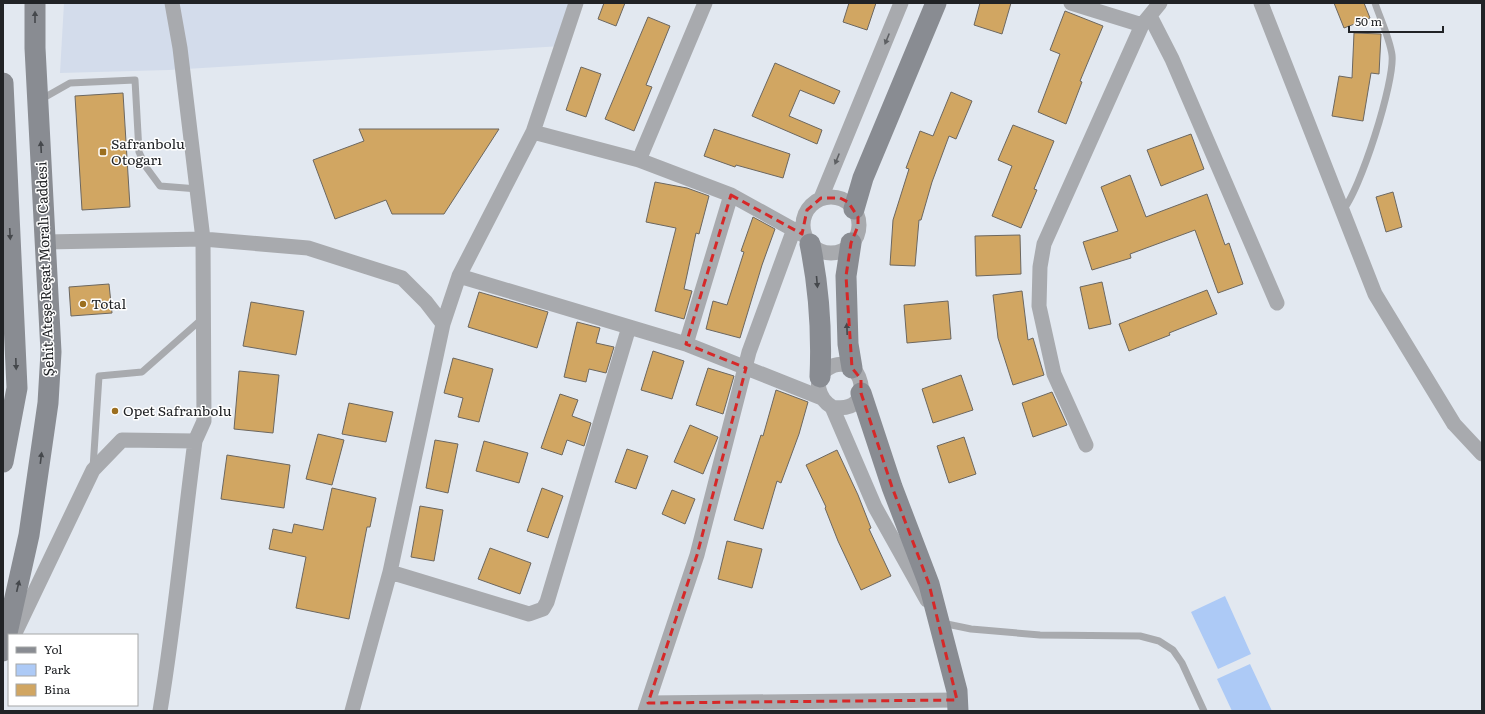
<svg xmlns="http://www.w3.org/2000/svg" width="1485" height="714" viewBox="0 0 1485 714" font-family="Literata,serif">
<rect width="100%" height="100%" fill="#e2e8f0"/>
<path fill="#d3dceb" d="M 64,3 L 578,3 L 562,46 L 169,70 L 60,73 Z"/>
<path fill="#adcaf6" d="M 1225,596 L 1251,654 L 1218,669 L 1191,612 Z
M 1250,664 L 1272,711 L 1232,711 L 1217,679 Z"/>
<path fill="#d1a662" stroke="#6c6760" d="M 604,3 L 625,3 L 616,26 L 598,19 Z
M 849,3 L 876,3 L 867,30 L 843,22 Z
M 980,3 L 1011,3 L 1002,34 L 974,25 Z
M 1334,3 L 1364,3 L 1370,18 L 1344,28 Z
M 1065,11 L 1103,26 L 1080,81 L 1082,82 L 1066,124 L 1038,112 L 1060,54 L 1050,50 Z
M 648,17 L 670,26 L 646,85 L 652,87 L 634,131 L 605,119 Z
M 1354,33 L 1381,34 L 1379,74 L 1371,73 L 1363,121 L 1332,116 L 1339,76 L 1352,78 Z
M 775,63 L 840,91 L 834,104 L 800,90 L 789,116 L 822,130 L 817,144 L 752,116 Z
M 581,67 L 601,74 L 586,117 L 566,110 Z
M 951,92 L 972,101 L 956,139 L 949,136 L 932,182 L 921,220 L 919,220 L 915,266 L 890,265 L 893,220 L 909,169 L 906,168 L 920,131 L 933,136 Z
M 123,93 L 130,207 L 82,210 L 75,96 Z
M 1013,125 L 1054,141 L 1034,189 L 1037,190 L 1021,228 L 992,216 L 1012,166 L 998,160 Z
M 359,129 L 499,129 L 444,214 L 392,214 L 386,200 L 335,219 L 313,160 L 364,141 Z
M 714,129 L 790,154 L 783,178 L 736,165 L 735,167 L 704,156 Z
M 1191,134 L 1204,169 L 1161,186 L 1147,150 Z
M 1130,175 L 1146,217 L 1207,194 L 1225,245 L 1229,243 L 1243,284 L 1218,293 L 1195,230 L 1130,254 L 1131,258 L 1092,270 L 1083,242 L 1118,231 L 1101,187 Z
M 655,182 L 687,188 L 709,196 L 699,234 L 696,233 L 684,289 L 692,291 L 684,319 L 655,311 L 676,228 L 646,222 Z
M 1393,192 L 1402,227 L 1386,232 L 1376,197 Z
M 753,217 L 775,229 L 762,265 L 740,338 L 706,329 L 713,301 L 727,305 L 744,252 L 741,251 Z
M 1020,235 L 1021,274 L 976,276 L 975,236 Z
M 1102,282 L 1111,324 L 1089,329 L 1080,287 Z
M 109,284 L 112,313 L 71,316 L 69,287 Z
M 1207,290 L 1217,314 L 1169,333 L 1170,335 L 1129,351 L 1119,324 Z
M 1022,291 L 1028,340 L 1033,338 L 1044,375 L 1013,385 L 998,338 L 993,295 Z
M 479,292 L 548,312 L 537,348 L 468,327 Z
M 948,301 L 951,339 L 907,343 L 904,305 Z
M 251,302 L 304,311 L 296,355 L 243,346 Z
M 577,322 L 600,328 L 596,343 L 614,347 L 606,373 L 589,369 L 586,382 L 564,377 Z
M 653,351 L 684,361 L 672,399 L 641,390 Z
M 453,358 L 493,369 L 479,422 L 458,417 L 463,398 L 444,393 Z
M 708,368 L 734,376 L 723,414 L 696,405 Z
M 239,371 L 279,375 L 273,433 L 234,429 Z
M 961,375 L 973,410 L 933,423 L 922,389 Z
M 776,390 L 808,402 L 799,434 L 781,483 L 777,481 L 763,529 L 734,520 L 761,435 L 763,436 Z
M 1052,392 L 1067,425 L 1033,437 L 1022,403 Z
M 560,394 L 578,400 L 572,416 L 591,423 L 584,446 L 567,440 L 562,455 L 541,448 Z
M 349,403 L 393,412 L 386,442 L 342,434 Z
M 690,425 L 718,437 L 703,474 L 674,462 Z
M 318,434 L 344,440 L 332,485 L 306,479 Z
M 964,437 L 976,474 L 949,483 L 937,446 Z
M 435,440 L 458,444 L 448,493 L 426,488 Z
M 484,441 L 528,453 L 519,483 L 476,471 Z
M 627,449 L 648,456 L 636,489 L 615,482 Z
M 837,450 L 858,495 L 871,528 L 869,529 L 891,576 L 861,590 L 838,541 L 825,508 L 826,507 L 806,465 Z
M 227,455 L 290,465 L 284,508 L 221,499 Z
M 332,488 L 376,498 L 370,527 L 367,527 L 349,619 L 296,608 L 306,557 L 269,549 L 273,529 L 292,533 L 294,524 L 323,530 Z
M 542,488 L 563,496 L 548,538 L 527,531 Z
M 672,490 L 695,499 L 685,524 L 662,514 Z
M 420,506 L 443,510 L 434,561 L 411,557 Z
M 727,541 L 762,549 L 752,588 L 718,579 Z
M 490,548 L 531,563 L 520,594 L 478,579 Z"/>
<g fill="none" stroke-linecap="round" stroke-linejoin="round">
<path stroke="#a8aaae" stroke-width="7" d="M 40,100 L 70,83 L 135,80 L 139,152 L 146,167 L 160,186 L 198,189
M 1342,211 C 1360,192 1395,81 1392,55 C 1390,39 1380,18 1375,3
M 93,468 L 99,376 L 142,372 L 203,318
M 942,623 L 971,629 L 1040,635 L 1140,636 L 1159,641 L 1173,650 L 1182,663 L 1204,711"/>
<path stroke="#a8aaae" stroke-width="15" d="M 1071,3 L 1142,25
M 1261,3 L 1375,294 L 1454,424 L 1482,454
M 1150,16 L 1172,59 L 1277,303
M 533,132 L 639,160 L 731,195 L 805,236
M 639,160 L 705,3
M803 225a28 28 0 1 1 56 0a28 28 0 1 1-56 0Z
M 821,198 L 901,3
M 45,242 L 203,239 L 308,248 L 402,278 L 426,302 L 443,324 L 390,572 L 529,614 L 543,609 L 547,602 L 629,327
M 459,276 L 686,344 L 822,398
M 443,324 L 459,276 L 533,132 L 576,3
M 686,344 L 731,195
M 832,407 C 880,416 862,346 827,369 C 812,380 819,399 832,407 L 875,507 L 927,600
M 1086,445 L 1054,374 L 1039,306 L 1040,267 L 1044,244 L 1142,25 L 1160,3
M 14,635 L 93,470 L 122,440 L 195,441 L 204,421 L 203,239 L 180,48 L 172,3
M 648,703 L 957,700
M 160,711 C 175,621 183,531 195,441
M 352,711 L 390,572
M 645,711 L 697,555 L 749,352 L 794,229"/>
<path stroke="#898c92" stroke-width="21" d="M 3,83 L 17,388 L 3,462
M 854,209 L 863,178 L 936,3
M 851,243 L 846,276 L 848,344 L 852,368
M 810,244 C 819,288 822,332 820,377
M 861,393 L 892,487 L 929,584 L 957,691 L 958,711
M 3,651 L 29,535 L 48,403 L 51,352 L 35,48 L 35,3"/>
</g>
<defs><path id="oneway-solid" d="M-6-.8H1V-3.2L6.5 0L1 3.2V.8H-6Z"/></defs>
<g fill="#45484c">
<use href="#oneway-solid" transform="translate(35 17) rotate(-90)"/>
<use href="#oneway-solid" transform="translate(41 147) rotate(-93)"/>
<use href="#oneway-solid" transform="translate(10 234) rotate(87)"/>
<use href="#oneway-solid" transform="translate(817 282) rotate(85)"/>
<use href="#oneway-solid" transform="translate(847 329) rotate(-92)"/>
<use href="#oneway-solid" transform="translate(16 364) rotate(88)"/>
<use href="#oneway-solid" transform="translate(41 458) rotate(-83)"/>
<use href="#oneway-solid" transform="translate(18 586) rotate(-77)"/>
</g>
<g fill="#5e6063">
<use href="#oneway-solid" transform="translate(887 39) rotate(112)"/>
<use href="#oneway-solid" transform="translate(837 159) rotate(112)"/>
</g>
<path fill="none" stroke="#d62828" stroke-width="3" stroke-dasharray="8 5" stroke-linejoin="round" d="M 731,195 L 802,234 L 807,210 L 821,198 L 840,198 L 848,202 L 858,217 L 858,226 L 851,243 L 846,276 L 852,368 L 861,379 L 861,393 L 892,487 L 929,584 L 957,700 L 648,703 L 697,555 L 746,368 L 686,344 Z"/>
<g fill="#9c6f1f" stroke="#fff" stroke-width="1.5">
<rect x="99" y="148" width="8" height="8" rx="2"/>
<circle cx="83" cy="304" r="4"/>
<circle cx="115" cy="411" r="4"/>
</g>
<g text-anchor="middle" stroke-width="3" stroke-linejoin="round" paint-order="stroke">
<g font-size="14" fill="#212326" stroke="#fff" text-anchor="start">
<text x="111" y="149">Safranbolu<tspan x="111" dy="16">Otogarı</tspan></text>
<text x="91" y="309">Total</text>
<text x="123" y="416">Opet Safranbolu</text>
</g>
<g font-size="14" fill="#212326" stroke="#fff">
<text transform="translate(45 269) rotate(-92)" y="5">Şehit Ateşe Reşat Moralı Caddesi</text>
</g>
</g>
<rect width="1485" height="714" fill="none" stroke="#212326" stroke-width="8"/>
<rect x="8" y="634" width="130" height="72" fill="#ffffff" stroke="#a6a7a8"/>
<rect x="16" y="647" width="20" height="6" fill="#898c92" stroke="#a6a7a8"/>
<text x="44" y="654" font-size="12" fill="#212326">Yol</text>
<rect x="16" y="664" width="20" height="12" fill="#adcaf6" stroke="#a6a7a8"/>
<text x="44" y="674" font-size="12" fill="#212326">Park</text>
<rect x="16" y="684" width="20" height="12" fill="#d1a662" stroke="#a6a7a8"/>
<text x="44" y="694" font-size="12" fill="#212326">Bina</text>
<path d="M1349 26v6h94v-6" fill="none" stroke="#212326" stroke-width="2"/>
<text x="1355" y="26" font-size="12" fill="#212326" stroke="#ffffff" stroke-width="3" paint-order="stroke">50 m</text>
</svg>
